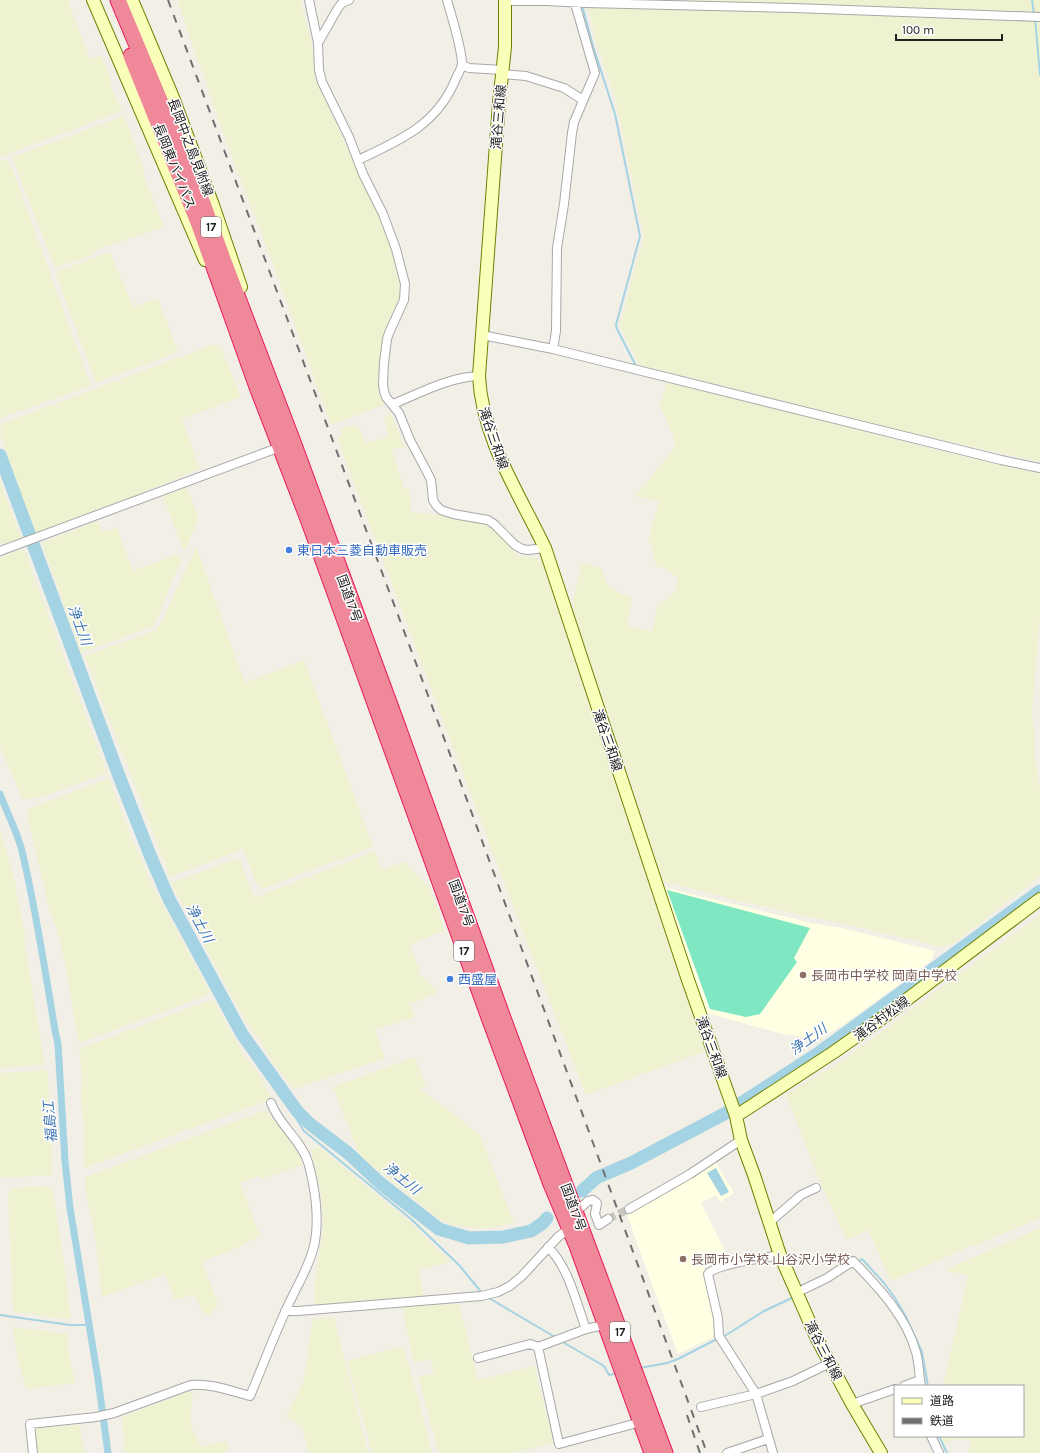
<svg xmlns="http://www.w3.org/2000/svg" width="1040" height="1453" viewBox="0 0 1040 1453" font-family="Karla,'Noto Sans JP',sans-serif">
<rect width="100%" height="100%" fill="#f2efe7"/>
<path fill="#feffe3" d="M 663,887 L 812,923 L 842,928 L 935,951 L 931,961 L 843,1025 L 818,1040 L 779,1033 L 706,1013 Z
M 715,1161 L 734,1193 L 720,1202 L 716,1195 L 701,1203 L 728,1257 L 704,1267 L 715,1321 L 716,1336 L 678,1354 L 644,1263 L 627,1214 Z"/>
<path fill="#eff2d1" d="M 0,0 L 71,0 L 69,4 L 90,59 L 101,55 L 111,79 L 111,86 L 122,111 L 0,157 Z
M 177,0 L 300,0 L 311,40 L 316,80 L 363,182 L 379,213 L 394,256 L 401,283 L 400,297 L 389,320 L 384,339 L 379,384 L 384,405 L 331,425 L 270,256 L 232,158 Z
M 586,0 L 1040,0 L 1040,462 L 903,431 L 639,365 L 620,326 L 636,263 L 644,238 L 616,101 L 595,38 Z
M 124,116 L 145,171 L 143,173 L 164,227 L 93,251 L 93,255 L 55,268 L 12,157 Z
M 5,159 L 10,163 L 91,386 L 0,418 L 0,161 Z
M 110,252 L 133,307 L 158,298 L 178,352 L 96,383 L 55,272 Z
M 215,344 L 221,348 L 241,397 L 182,419 L 200,469 L 132,497 L 35,534 L 0,434 L 1,424 Z
M 667,383 L 721,394 L 913,444 L 995,464 L 1040,473 L 1040,614 L 1032,715 L 1035,737 L 1035,758 L 1040,791 L 1040,876 L 951,946 L 948,944 L 942,947 L 862,928 L 747,903 L 662,881 L 632,785 L 588,658 L 574,612 L 573,600 L 582,562 L 601,568 L 607,583 L 619,593 L 632,598 L 628,626 L 652,632 L 658,604 L 667,599 L 675,591 L 677,583 L 677,577 L 666,569 L 656,566 L 652,546 L 648,541 L 659,501 L 635,496 L 666,459 L 675,446 L 673,435 L 662,411 L 660,404 Z
M 389,414 L 392,415 L 404,447 L 392,449 L 404,489 L 409,489 L 411,512 L 448,516 L 487,525 L 496,530 L 518,557 L 533,557 L 544,561 L 706,1051 L 586,1095 L 503,880 L 337,438 L 342,435 L 340,429 L 354,425 L 359,428 L 365,443 L 388,437 L 384,417 Z
M 0,482 L 21,538 L 0,545 Z
M 187,488 L 199,519 L 184,552 L 163,496 Z
M 98,521 L 103,532 L 117,527 L 133,571 L 177,554 L 181,558 L 181,560 L 154,626 L 81,653 L 42,543 Z
M 196,547 L 245,683 L 304,660 L 373,847 L 264,888 L 257,885 L 243,849 L 170,877 L 85,656 L 156,630 L 162,621 Z
M 24,550 L 107,773 L 44,796 L 23,800 L 0,747 L 0,557 L 13,552 Z
M 109,778 L 130,834 L 152,885 L 210,992 L 208,995 L 79,1043 L 65,964 L 56,927 L 49,909 L 43,883 L 26,810 Z
M 0,830 L 16,884 L 16,891 L 26,938 L 24,942 L 26,949 L 45,1065 L 0,1068 Z
M 375,851 L 381,870 L 403,862 L 407,864 L 430,888 L 445,930 L 410,945 L 419,969 L 418,972 L 438,992 L 410,1004 L 415,1017 L 375,1030 L 385,1058 L 295,1089 L 279,1071 L 241,1013 L 171,883 L 239,858 L 254,898 Z
M 1040,915 L 1040,1218 L 979,1244 L 971,1246 L 891,1281 L 868,1230 L 847,1240 L 822,1187 L 786,1095 L 843,1060 Z
M 213,999 L 242,1052 L 259,1075 L 272,1099 L 84,1168 L 84,1131 L 81,1101 L 82,1072 L 79,1049 Z
M 415,1057 L 426,1086 L 421,1089 L 480,1135 L 514,1223 L 493,1228 L 480,1228 L 452,1225 L 440,1220 L 359,1155 L 333,1087 Z
M 45,1070 L 48,1072 L 48,1076 L 53,1175 L 0,1178 L 0,1073 Z
M 266,1110 L 293,1145 L 299,1155 L 302,1165 L 262,1179 L 259,1176 L 240,1183 L 260,1236 L 230,1251 L 202,1261 L 218,1304 L 211,1315 L 203,1313 L 194,1294 L 175,1300 L 165,1274 L 102,1297 L 95,1236 L 85,1189 L 85,1177 Z
M 319,1147 L 410,1222 L 451,1262 L 418,1270 L 424,1296 L 315,1306 L 314,1287 L 324,1222 L 320,1187 L 311,1150 Z
M 48,1186 L 53,1189 L 66,1277 L 71,1318 L 66,1319 L 13,1312 L 8,1193 L 12,1188 Z
M 1040,1228 L 1040,1453 L 968,1453 L 971,1440 L 961,1439 L 943,1442 L 940,1436 L 1023,1436 L 1023,1386 L 943,1386 L 968,1276 L 945,1270 Z
M 459,1304 L 478,1380 L 535,1366 L 537,1380 L 555,1443 L 509,1453 L 439,1453 L 418,1377 L 434,1373 L 430,1359 L 414,1363 L 402,1307 Z
M 334,1317 L 368,1453 L 309,1453 L 302,1427 L 286,1417 L 303,1383 L 313,1319 Z
M 13,1327 L 68,1334 L 68,1349 L 75,1383 L 26,1389 L 18,1360 Z
M 403,1346 L 417,1394 L 432,1453 L 372,1453 L 347,1361 Z
M 193,1391 L 191,1413 L 191,1427 L 201,1447 L 224,1441 L 227,1442 L 228,1445 L 225,1453 L 125,1453 L 122,1417 L 184,1393 Z
M 80,1425 L 81,1434 L 85,1453 L 37,1453 L 33,1432 L 36,1428 Z"/>
<path fill="#7fe7c2" d="M 667,890 L 810,928 L 794,958 L 797,962 L 760,1014 L 746,1017 L 710,1009 Z"/>
<path fill="#a4d3e3" d="M 716,1168 L 729,1192 L 721,1196 L 707,1173 Z"/>
<g fill="none" stroke-linecap="round" stroke-linejoin="round">
<path stroke="#a4d3e3" stroke-width="2" d="M 1032,0 L 1034,14
M 582,5 L 593,46 L 615,114 L 640,236 L 616,325 L 617,329 L 636,366
M 1035,18 L 1040,75
M 297,1111 L 296,1118 L 304,1131 L 411,1219 L 459,1265 L 482,1293
M 857,1262 L 862,1259 L 884,1283 L 895,1298 L 906,1317 L 922,1352 L 928,1386
M 487,1297 L 555,1337
M 0,1315 L 70,1325 L 89,1325
M 723,1337 L 764,1311 L 794,1297
M 561,1341 L 604,1366 L 609,1375 L 618,1373
M 640,1368 L 667,1363 L 678,1359 L 717,1339
M 939,1436 L 947,1453"/>
<path stroke="#a4d3e3" stroke-width="7" d="M 0,794 C 7,813 17,831 22,851 C 36,910 45,970 55,1030 L 58,1044 L 65,1161 L 70,1208 L 98,1379 L 108,1453"/>
<path stroke="#a4d3e3" stroke-width="13" d="M 0,455 L 119,776 L 150,855 L 169,899 L 242,1034 L 297,1111 L 310,1124 L 348,1153 L 380,1183 L 439,1229 L 469,1238 L 503,1237 L 531,1231 L 543,1223 L 547,1218
M 582,1191 L 596,1178 L 631,1163 L 726,1113 L 817,1054 L 1040,891"/>
<path stroke="#c8c6bf" stroke-width="8" stroke-dasharray="8 4" stroke-linecap="butt" d="M 608,1219 L 629,1209"/>
<defs>
<path id="street" d="M 309,0 L 318,43 L 319,70 L 322,82 L 349,137 L 363,174 L 383,214 L 396,249 L 405,284 L 404,300 L 389,333 L 387,339 L 384,363 L 383,384 L 384,391 L 386,397 L 399,413 L 410,440 L 428,474 L 431,480 L 433,500 L 436,505 L 441,510 L 453,514 L 488,520 L 494,524 L 515,545 L 522,549 L 528,550 L 545,548
M 506,1 L 546,1 L 585,3 L 794,8 L 1040,17
M 318,43 L 338,8 L 342,3 L 349,0
M 462,65 L 469,68 L 503,70
M 502,74 L 526,76 L 564,88 L 583,100
M 358,160 C 398,141 435,126 454,83 C 456,77 462,69 462,63 C 461,45 452,18 447,0
M 482,335 L 553,349 L 1001,460 L 1040,468
M 553,349 L 556,331 L 557,248 L 564,204 L 572,133 L 574,122 L 595,73 L 574,0
M 393,404 C 420,393 449,377 479,376
M 0,551 L 283,446
M 629,1209 L 690,1174 L 741,1140
M 576,1212 L 588,1201 L 593,1200 L 597,1203 L 595,1214 L 599,1225 L 608,1219
M 770,1222 L 801,1195 L 816,1188
M 796,1293 L 827,1278 L 853,1261 L 854,1262 C 879,1288 906,1316 916,1352 C 919,1363 919,1375 921,1386
M 285,1311 L 298,1311 L 481,1296 L 498,1292 L 510,1286 L 522,1276 L 558,1237 L 570,1228
M 586,1329 L 604,1325
M 538,1347 L 586,1329 C 576,1302 569,1268 548,1247
M 478,1358 L 530,1344 L 538,1347 L 559,1444 L 641,1422
M 904,1386 L 920,1380
M 852,1404 L 895,1389
M 701,1407 L 756,1394 L 793,1381 L 830,1363
M 931,1436 L 939,1453
M 33,1453 L 30,1424 L 96,1417 L 114,1413 L 191,1385 C 211,1383 231,1391 250,1396 C 262,1368 273,1338 286,1310 C 295,1289 309,1268 314,1246 C 320,1220 315,1187 308,1162 C 301,1140 279,1125 271,1103
M 727,1453 L 768,1439
M 773,1453 L 756,1394 L 719,1336 L 718,1318 L 708,1274 C 715,1264 766,1258 780,1255"/>
<path id="secondary" d="M 93,0 L 205,260
M 132,0 L 172,95 L 213,205 L 241,287
M 505,0 L 505,47 L 499,103 L 479,376 C 482,439 519,493 545,548 L 688,980 L 736,1116 L 741,1140 L 754,1175 L 780,1255 L 817,1339 L 852,1404 L 881,1453
M 736,1116 L 834,1052 L 885,1016 L 1040,899"/>
<path id="highway" d="M 118,0 L 204,206 L 223,259 L 293,442 L 394,716 L 503,1018 L 665,1453
M 131,56 L 199,225 L 257,387 L 308,519 L 491,1023 L 551,1184 L 577,1246 L 652,1453"/>
</defs>
<use href="#street" stroke="#a8a8a8" stroke-width="10"/>
<use href="#secondary" stroke="#6f8000" stroke-width="14"/>
<use href="#highway" stroke="#eb195b" stroke-width="17"/>
<use href="#street" stroke="#fff" stroke-width="8"/>
<use href="#secondary" stroke="#f9ffb8" stroke-width="12"/>
<use href="#highway" stroke="#ef8999" stroke-width="15"/>
<path stroke="#6f6f6f" stroke-width="2" stroke-dasharray="8 8" stroke-linecap="butt" d="M 168,0 L 460,781 L 707,1453
M 687,1415 L 700,1453"/>
</g>
<g fill="#3f7fe0" stroke="#fff" stroke-width="1.5">
<circle cx="289" cy="550" r="4"/>
<circle cx="450" cy="979" r="4"/>
</g>
<g fill="#8d6e63" stroke="#fff" stroke-width="1.5">
<circle cx="803" cy="975" r="4"/>
<circle cx="683" cy="1259" r="4"/>
</g>
<g text-anchor="middle" stroke-width="3" stroke-linejoin="round" paint-order="stroke">
<g fill="#fff" stroke="#646464" stroke-width="1">
<rect x="201" y="217" width="20" height="20" rx="3"/>
<rect x="454" y="941" width="20" height="20" rx="3"/>
<rect x="610" y="1322" width="20" height="20" rx="3"/>
</g>
<g font-size="12" font-weight="bold" fill="#212121">
<text x="211" y="231">17</text>
<text x="464" y="955">17</text>
<text x="620" y="1336">17</text>
</g>
<g font-size="13" fill="#212121" stroke="#fff">
<text transform="translate(498 117) rotate(-85)" y="5">滝谷三和線</text>
<text transform="translate(191 147) rotate(69)" y="5">長岡中之島見附線</text>
<text transform="translate(175 166) rotate(68)" y="5">長岡東バイパス</text>
<text transform="translate(494 438) rotate(71)" y="5">滝谷三和線</text>
<text transform="translate(350 598) rotate(70)" y="5">国道17号</text>
<text transform="translate(608 740) rotate(71)" y="5">滝谷三和線</text>
<text transform="translate(462 903) rotate(70)" y="5">国道17号</text>
<text transform="translate(881 1018) rotate(-36)" y="5">滝谷村松線</text>
<text transform="translate(712 1047) rotate(70)" y="5">滝谷三和線</text>
<text transform="translate(574 1207) rotate(70)" y="5">国道17号</text>
<text transform="translate(824 1350) rotate(63)" y="5">滝谷三和線</text>
</g>
<g font-size="13" fill="#366cbe" stroke="#fff" text-anchor="start">
<text x="297" y="555">東日本三菱自動車販売</text>
<text x="458" y="984">西盛屋</text>
</g>
<g font-size="13" fill="#785e54" stroke="#fff" text-anchor="start">
<text x="811" y="980">長岡市中学校 岡南中学校</text>
<text x="691" y="1264">長岡市小学校 山谷沢小学校</text>
</g>
<g font-size="14" font-style="italic" fill="#4077b2" stroke="#fff">
<text transform="translate(80 625) rotate(70)" y="5">浄土川</text>
<text transform="translate(200 923) rotate(62)" y="5">浄土川</text>
<text transform="translate(808 1039) rotate(-36)" y="5">浄土川</text>
<text transform="translate(50 1122) rotate(-95)" y="5">福島江</text>
<text transform="translate(402 1178) rotate(39)" y="5">浄土川</text>
</g>
</g>
<rect x="894" y="1385" width="130" height="52" fill="#ffffff" stroke="#a6a6a6"/>
<rect x="902" y="1398" width="20" height="6" fill="#f9ffb8" stroke="#a6a6a6"/>
<text x="930" y="1405" font-size="12" fill="#212121">道路</text>
<rect x="902" y="1418" width="20" height="6" fill="#6f6f6f" stroke="#a6a6a6"/>
<text x="930" y="1425" font-size="12" fill="#212121">鉄道</text>
<path d="M896 34v6h106v-6" fill="none" stroke="#212121" stroke-width="2"/>
<text x="902" y="34" font-size="12" fill="#212121" stroke="#ffffff" stroke-width="3" paint-order="stroke">100 m</text>
</svg>
